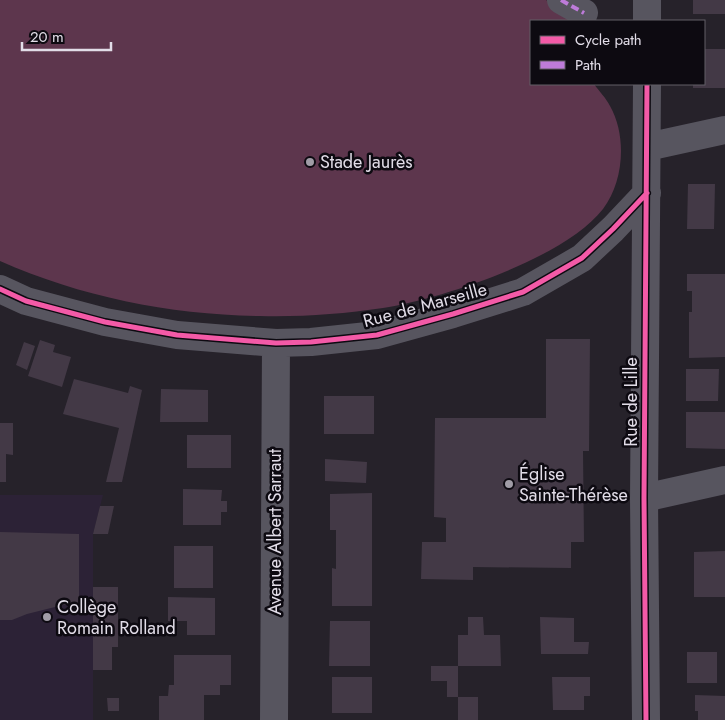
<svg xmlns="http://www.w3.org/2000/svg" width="725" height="720" viewBox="0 0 725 720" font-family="Jost,sans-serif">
<rect width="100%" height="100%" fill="#26222a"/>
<path fill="#2c2236" d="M 0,495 L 103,495 L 93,534 L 93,720 L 0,720 Z"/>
<path fill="#5d364d" d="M 0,0 L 546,0 L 578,21 L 531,21 L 531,84 L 594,84 C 599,91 606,98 610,106 C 627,136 624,181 603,209 C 565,258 444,298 383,308 C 343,314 301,317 260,316 C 172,315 81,297 0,261 Z"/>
<path fill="#433946" d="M 693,0 L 725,0 L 725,14 L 693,14 Z
M 704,49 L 725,49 L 725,88 L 693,88 L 693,84 L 704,84 Z
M 688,184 L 715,184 L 714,229 L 687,229 Z
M 687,274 L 725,274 L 725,357 L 689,358 L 689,312 L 692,312 L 692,291 L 687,291 Z
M 546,339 L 590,339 L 589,451 L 583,451 L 584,542 L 571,542 L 571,568 L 473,567 L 473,580 L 421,579 L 422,542 L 446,542 L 446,518 L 434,517 L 435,418 L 546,418 Z
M 40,340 L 55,345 L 53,352 L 71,357 L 62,387 L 28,376 Z
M 24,342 L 35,346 L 27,370 L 16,365 Z
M 686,369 L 719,369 L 718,401 L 686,401 Z
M 74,379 L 128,393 L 130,386 L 142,390 L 122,482 L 106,482 L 119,428 L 63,414 Z
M 161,389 L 208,390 L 208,422 L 160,422 Z
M 324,396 L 374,396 L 374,434 L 324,434 Z
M 686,412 L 725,412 L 725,449 L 686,448 Z
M 0,423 L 13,423 L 13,455 L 6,454 L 6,482 L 0,482 Z
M 187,435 L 231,435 L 231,468 L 187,468 Z
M 325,459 L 367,462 L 366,483 L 325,481 Z
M 183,489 L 222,490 L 221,501 L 227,501 L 227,512 L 221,512 L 221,525 L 183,525 Z
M 372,493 L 372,606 L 332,606 L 332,568 L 336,569 L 336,530 L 330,530 L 330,494 Z
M 100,506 L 114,506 L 108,534 L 93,534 Z
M 0,532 L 79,534 L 79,605 L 63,605 L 27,614 L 12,620 L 0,620 Z
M 174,546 L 213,546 L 213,588 L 174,588 Z
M 725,551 L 725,597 L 694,597 L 694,552 Z
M 93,587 L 118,587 L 118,647 L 112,647 L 112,670 L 93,670 Z
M 168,597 L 215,598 L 215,635 L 187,635 L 187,621 L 168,621 Z
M 468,617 L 483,617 L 484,635 L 500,635 L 501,666 L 458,666 L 458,697 L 478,697 L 478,720 L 458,720 L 458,697 L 447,697 L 447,681 L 431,681 L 431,666 L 458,666 L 458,635 L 468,635 Z
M 540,617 L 574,618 L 574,642 L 589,642 L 588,654 L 541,654 Z
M 330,621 L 370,621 L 370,666 L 329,666 Z
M 687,652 L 717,652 L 717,683 L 687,683 Z
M 174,655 L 231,655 L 231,685 L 220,685 L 220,695 L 204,695 L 204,720 L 159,720 L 159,696 L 168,696 L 169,685 L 174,685 Z
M 332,677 L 372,677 L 372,713 L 332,713 Z
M 552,677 L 590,677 L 590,696 L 584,696 L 584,710 L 553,710 Z
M 695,695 L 725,696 L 725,720 L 698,720 L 698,711 L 695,711 Z
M 107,698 L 119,698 L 119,711 L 108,711 Z"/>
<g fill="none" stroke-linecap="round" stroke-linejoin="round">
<path stroke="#57555f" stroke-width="28" d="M 561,0 L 584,13
M 647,0 L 647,21
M 647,147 L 725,130
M 0,289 L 26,301 L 105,322 L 177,335 L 276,343 L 311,342 L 377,335 L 453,314 L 523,292 L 582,258 L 613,229 L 647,193
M 644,498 L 725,480
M 274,720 L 276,343
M 646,720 L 644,498 L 647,84"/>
<path stroke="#bd7bd9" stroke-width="4" stroke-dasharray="8 4" stroke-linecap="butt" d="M 561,0 L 584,13"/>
<defs>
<path id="cycleway" d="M 0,289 L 26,301 L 105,322 L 177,335 L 276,343 L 311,342 L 377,335 L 453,314 L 523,292 L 582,258 L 613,229 L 647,193
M 646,720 L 644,498 L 647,84"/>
</defs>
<use href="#cycleway" stroke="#0d0a11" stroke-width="8"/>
<use href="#cycleway" stroke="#f35aa7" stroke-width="5"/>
</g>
<g fill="#a09ca6" stroke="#0d0a11" stroke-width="2">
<circle cx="310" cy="162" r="5"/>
<circle cx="509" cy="484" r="5"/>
<circle cx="47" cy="617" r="5"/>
</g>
<g text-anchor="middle" stroke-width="5" stroke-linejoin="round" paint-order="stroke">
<g font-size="18" fill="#e2dde8" stroke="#0d0a11" text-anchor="start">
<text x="320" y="168">Stade Jaurès</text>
<text x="519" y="480">Église<tspan x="519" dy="21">Sainte-Thérèse</tspan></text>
<text x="57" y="613">Collège<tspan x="57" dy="21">Romain Rolland</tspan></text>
</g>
<g font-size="18" fill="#e2dde8" stroke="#0d0a11">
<text transform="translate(425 305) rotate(-15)" y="6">Rue de Marseille</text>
<text transform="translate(631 402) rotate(-90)" y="6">Rue de Lille</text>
<text transform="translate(275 532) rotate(-90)" y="6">Avenue Albert Sarraut</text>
</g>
</g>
<rect x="530" y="20" width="175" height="65" fill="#0d0a11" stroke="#625e67"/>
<rect x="540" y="36" width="25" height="8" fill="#f35aa7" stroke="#625e67"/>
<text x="575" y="45" font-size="15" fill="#e2dde8">Cycle path</text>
<rect x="540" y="61" width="25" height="8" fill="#bd7bd9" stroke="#625e67"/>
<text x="575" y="70" font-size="15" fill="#e2dde8">Path</text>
<path d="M22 42v8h89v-8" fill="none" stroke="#e2dde8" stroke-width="2.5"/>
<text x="30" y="42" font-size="15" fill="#e2dde8" stroke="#0d0a11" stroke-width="4" paint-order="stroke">20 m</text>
</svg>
